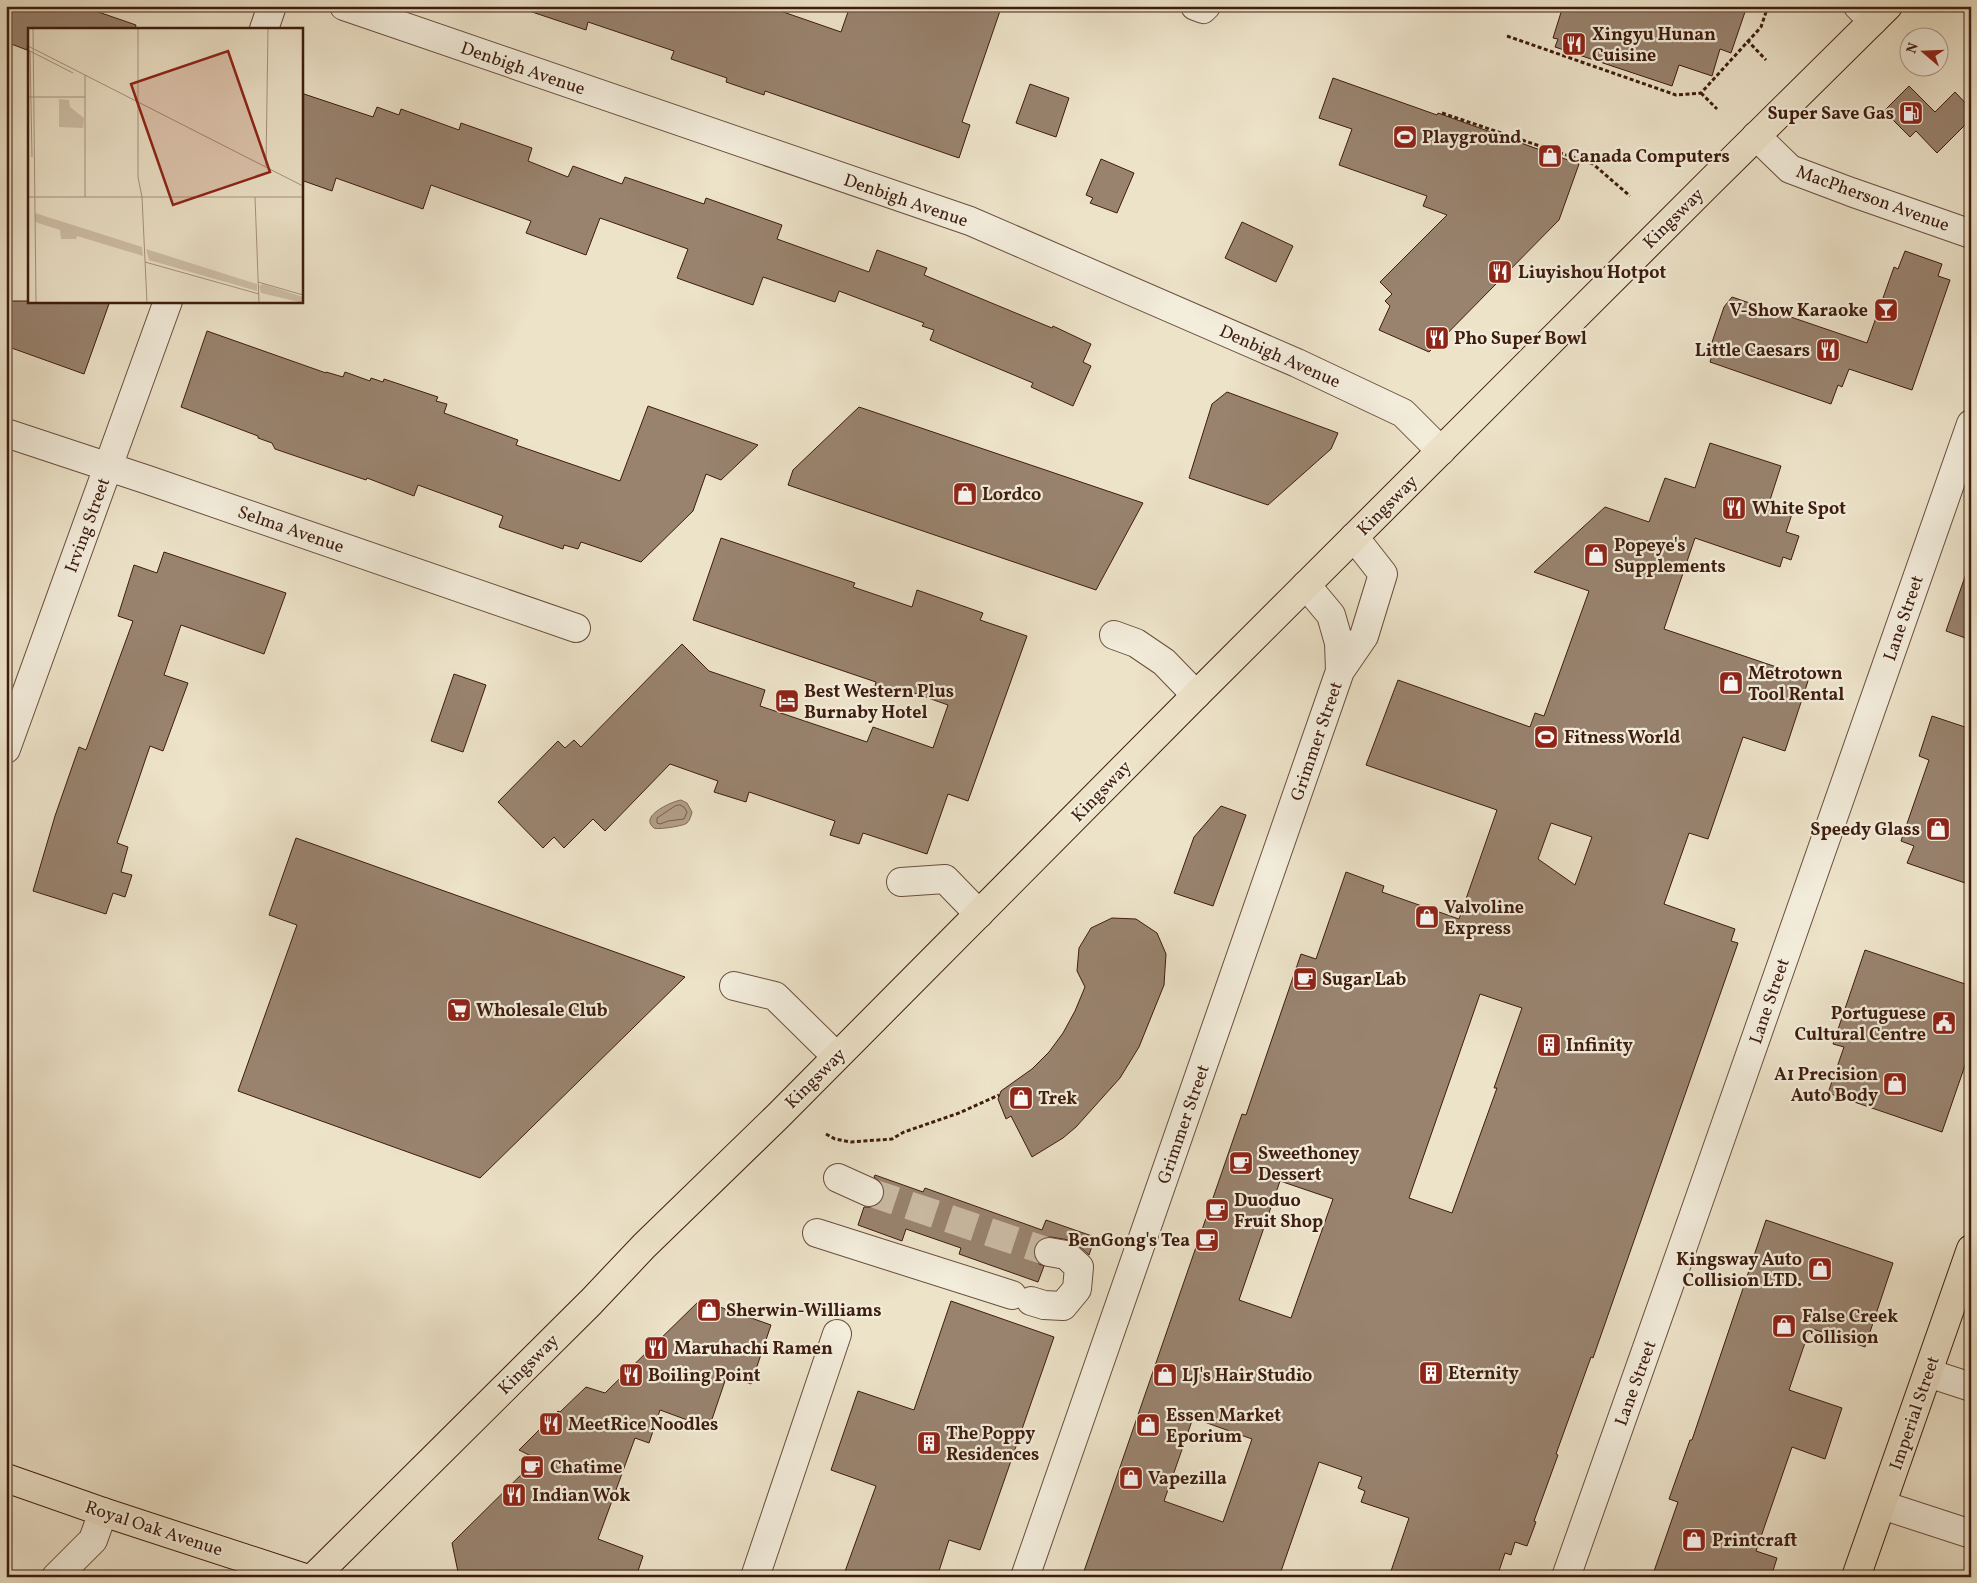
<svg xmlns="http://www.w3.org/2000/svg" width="1977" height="1583" viewBox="0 0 1977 1583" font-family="Vollkorn,serif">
<rect width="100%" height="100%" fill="#ede3c9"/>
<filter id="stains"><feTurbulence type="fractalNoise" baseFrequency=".004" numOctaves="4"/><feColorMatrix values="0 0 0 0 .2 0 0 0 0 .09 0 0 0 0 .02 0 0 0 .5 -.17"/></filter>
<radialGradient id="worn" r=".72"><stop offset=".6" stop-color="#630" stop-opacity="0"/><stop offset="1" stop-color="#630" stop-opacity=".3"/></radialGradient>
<path fill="#b29f89" stroke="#846b58" d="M 681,800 L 687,803 L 692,812 C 691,816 690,820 687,823 C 684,826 657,830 654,828 C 638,816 673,801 681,800 Z"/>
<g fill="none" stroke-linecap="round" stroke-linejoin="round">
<path stroke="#785e4c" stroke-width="1" d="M 680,805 L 684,807 L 687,812 L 684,819 L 668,821 L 660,824 L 657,823 L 657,818 L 675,806 Z"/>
</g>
<path fill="#99836f" stroke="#3e1c0e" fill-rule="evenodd" d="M 6,6 L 81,6 L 136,25 L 135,29 L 29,29 L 27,50 L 6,42 Z
M 527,6 L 766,6 L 841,32 L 850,6 L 987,6 L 1000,11 L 962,122 L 970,125 L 959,158 L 765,91 L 764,95 L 726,82 L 727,78 L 671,59 L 674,51 L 588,22 L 586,30 L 526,10 Z
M 1563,6 L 1747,6 L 1731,53 L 1720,49 L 1712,76 L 1679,65 L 1672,86 L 1555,47 L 1558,39 L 1553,38 Z
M 1333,78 L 1437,115 L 1438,113 L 1579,164 L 1559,220 L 1429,352 L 1379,330 L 1390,306 L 1385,301 L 1392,294 L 1380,282 L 1447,215 L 1423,206 L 1427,196 L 1339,165 L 1352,129 L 1319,118 Z
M 1030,84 L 1069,98 L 1056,137 L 1016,123 Z
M 1909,86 L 1935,112 L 1955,92 L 1971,109 L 1971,119 L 1937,153 L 1916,131 L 1910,137 L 1884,111 Z
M 301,93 L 373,117 L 377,107 L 399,115 L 401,109 L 459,130 L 461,123 L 532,148 L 528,161 L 568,177 L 573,166 L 622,184 L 625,177 L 704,204 L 706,198 L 782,225 L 777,239 L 869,272 L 877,250 L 927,268 L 924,275 L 1052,328 L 1053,326 L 1091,344 L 1083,362 L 1091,366 L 1073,406 L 1031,387 L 1033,383 L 930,340 L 934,330 L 922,326 L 924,323 L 839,291 L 835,302 L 763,277 L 753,305 L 677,278 L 688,249 L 600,218 L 586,255 L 526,233 L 531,221 L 431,185 L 423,209 L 336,178 L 332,191 L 301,180 Z
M 1101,159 L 1134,173 L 1117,213 L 1090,203 L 1093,198 L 1086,195 Z
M 1242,222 L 1293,246 L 1276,282 L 1225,258 Z
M 1905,251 L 1942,264 L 1938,276 L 1950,280 L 1912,390 L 1849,369 L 1842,387 L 1838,385 L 1831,404 L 1710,362 L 1713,352 L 1709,351 L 1724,307 L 1732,297 L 1867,343 L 1894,267 L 1898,269 Z
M 6,301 L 110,301 L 84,374 L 6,346 Z
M 207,331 L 326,373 L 326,372 L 343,377 L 345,372 L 370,381 L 371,378 L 383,382 L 384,379 L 438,397 L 436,401 L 447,404 L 444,413 L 518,440 L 516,445 L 620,481 L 648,406 L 758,445 L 721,480 L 706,474 L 693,511 L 641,562 L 581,542 L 578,549 L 564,545 L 563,549 L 499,527 L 503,516 L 418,485 L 414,496 L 367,478 L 366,480 L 275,449 L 272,443 L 258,438 L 258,436 L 181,407 Z
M 1227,392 L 1338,433 L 1331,449 L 1268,505 L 1189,478 L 1212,404 Z
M 859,407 L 1143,503 L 1096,590 L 788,485 L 793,470 Z
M 1710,443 L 1781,466 L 1769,503 L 1793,511 L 1786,532 L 1799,536 L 1791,560 L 1783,557 L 1780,567 L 1695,538 L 1664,629 L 1809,678 L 1785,751 L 1743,737 L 1708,839 L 1689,833 L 1664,904 L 1735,929 L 1731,941 L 1738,943 L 1593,1358 L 1591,1357 L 1556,1454 L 1558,1455 L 1534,1521 L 1536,1522 L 1527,1546 L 1515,1542 L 1511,1555 L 1505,1553 L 1497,1577 L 1389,1577 L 1409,1518 L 1361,1502 L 1365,1491 L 1358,1488 L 1362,1477 L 1319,1462 L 1279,1577 L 1082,1577 L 1242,1114 L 1246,1115 L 1301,954 L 1316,959 L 1346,872 L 1384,886 L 1382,892 L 1459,919 L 1497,810 L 1366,765 L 1398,680 L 1530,727 L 1535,713 L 1544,716 L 1589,591 L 1534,572 L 1605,507 L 1649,522 L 1665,478 L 1695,488 ZM 1551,823 L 1592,837 L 1575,885 L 1538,859 ZM 1480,994 L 1522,1008 L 1494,1088 L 1497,1088 L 1452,1213 L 1409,1198 ZM 1280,1181 L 1333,1199 L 1291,1318 L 1239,1300 ZM 1193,1418 L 1252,1439 L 1223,1522 L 1164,1501 Z
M 721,538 L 855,583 L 853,587 L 912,607 L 917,590 L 983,613 L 980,620 L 1027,636 L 968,801 L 948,794 L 927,854 L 863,833 L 859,844 L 830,835 L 835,821 L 749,792 L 746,802 L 714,792 L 718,781 L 670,764 L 605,831 L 593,819 L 564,848 L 554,837 L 543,848 L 498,802 L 558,741 L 565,748 L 574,740 L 581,747 L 682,644 L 709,671 L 765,690 L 760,706 L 867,742 L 873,727 L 933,748 L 948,705 L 900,688 L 896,698 L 874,690 L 876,682 L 693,620 Z
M 164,552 L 286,593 L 264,654 L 181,625 L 164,675 L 188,683 L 163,751 L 150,746 L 117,843 L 128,847 L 121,872 L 132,875 L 125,897 L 113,893 L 106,914 L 33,891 L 55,816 L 79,747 L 86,750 L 133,621 L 118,616 L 134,565 L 157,573 Z
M 1967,571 L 1971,571 L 1971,640 L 1946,631 Z
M 454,674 L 486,685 L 463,752 L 431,741 Z
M 1932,716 L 1971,729 L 1971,885 L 1907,863 L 1914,846 L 1901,841 L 1929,760 L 1919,756 Z
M 1221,806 L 1246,815 L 1213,906 L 1174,893 L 1194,837 Z
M 296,838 L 685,977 L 480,1178 L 238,1091 L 297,925 L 269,915 Z
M 1112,918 L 1136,919 L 1157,933 L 1166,954 L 1164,985 L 1139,1047 L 1120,1078 L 1076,1127 L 1063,1138 L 1032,1157 L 1011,1116 L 1006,1119 L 998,1099 L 1001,1091 L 1032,1069 L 1049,1052 L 1063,1033 L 1075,1011 L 1085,987 L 1077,971 L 1079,948 L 1091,928 Z
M 1865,950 L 1971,986 L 1971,1048 L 1942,1132 L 1828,1093 L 1844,1047 L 1833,1044 Z
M 875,1175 L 923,1192 L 925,1188 L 1042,1230 L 1046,1220 L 1095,1237 L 1089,1255 L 1077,1244 L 1069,1240 L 1051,1237 L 1043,1238 L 1037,1242 L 1034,1249 L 1034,1257 L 1039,1264 L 1044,1266 L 1038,1282 L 959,1254 L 961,1248 L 906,1229 L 902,1241 L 858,1225 L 864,1207 L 871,1207 L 878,1205 L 883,1198 L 884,1190 L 881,1183 L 874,1177 Z
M 1766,1220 L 1893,1263 L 1865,1347 L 1810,1328 L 1789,1390 L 1842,1408 L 1825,1459 L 1792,1447 L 1756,1551 L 1777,1558 L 1771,1577 L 1652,1577 L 1678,1502 L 1669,1499 L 1690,1440 L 1692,1440 Z
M 700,1300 L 771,1325 L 751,1384 L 727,1375 L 709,1428 L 660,1410 L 649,1443 L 635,1438 L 598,1539 L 643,1556 L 636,1577 L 470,1577 L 458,1572 L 452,1543 L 537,1459 L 519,1450 L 558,1411 L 560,1412 L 586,1387 L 605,1393 Z
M 951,1301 L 1054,1337 L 980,1550 L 949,1540 L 937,1577 L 843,1577 L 876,1486 L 831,1470 L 858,1391 L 914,1410 Z"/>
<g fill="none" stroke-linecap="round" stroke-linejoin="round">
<path stroke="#cabba4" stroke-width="28" stroke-dasharray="28 14" stroke-linecap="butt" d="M 869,1192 L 1049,1252"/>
<defs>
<path id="minor" d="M 344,6 L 970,221 L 1297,363 L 1403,413 L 1441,451
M 1195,6 L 1203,9 L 1206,6
M 1858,6 L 1873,21
M 264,29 L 272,6
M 1756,136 L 1790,169 L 1851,192 L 1971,234
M 6,433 L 148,480 L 576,628
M 1306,585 L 1331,615 L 1339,643 L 1340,671
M 1114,635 L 1136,643 L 1164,662 L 1196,695
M 6,749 L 168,301
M 901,882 L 945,879 L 979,914
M 734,986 L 775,996 L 836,1056
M 838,1178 L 869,1192
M 817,1233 L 1012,1295
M 1031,1301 L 1044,1305 L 1063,1306 L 1077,1289 L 1079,1267 L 1066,1255 L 1049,1252
M 1928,1373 L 1971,1387
M 1882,1505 L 1971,1534
M 56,1577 L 93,1540 L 103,1512
M 755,1577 L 837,1334
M 1025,1577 L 1340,671 L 1364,636 L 1383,574 L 1354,537
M 1566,1577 L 1683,1246 L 1971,424"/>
<path id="major" d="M 6,1478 L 103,1512 L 302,1577
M 314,1577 L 591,1302 L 644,1246 L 778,1116 L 1196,695 L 1709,183 L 1888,6
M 1856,1577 L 1971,1249"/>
</defs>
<use href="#minor" stroke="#6a4e3d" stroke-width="30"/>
<use href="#major" stroke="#3e1c0e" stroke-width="30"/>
<path stroke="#3e1c0e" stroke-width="3" stroke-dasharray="4 2.5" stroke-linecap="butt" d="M 1507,36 L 1676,95 L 1701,93 L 1761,27 L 1768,6
M 1747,40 L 1766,60
M 1701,93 L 1717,109
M 1442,113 L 1593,164 L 1630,196
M 826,1134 L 835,1139 L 851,1142 L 892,1139 L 904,1132 L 959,1113 L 999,1095"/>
<use href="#minor" stroke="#f3eddc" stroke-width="28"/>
<use href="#major" stroke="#ede3c9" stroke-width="28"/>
</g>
<defs>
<symbol id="restaurant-square" viewBox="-11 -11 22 22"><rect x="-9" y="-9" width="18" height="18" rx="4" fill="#8f2418" stroke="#f3eddc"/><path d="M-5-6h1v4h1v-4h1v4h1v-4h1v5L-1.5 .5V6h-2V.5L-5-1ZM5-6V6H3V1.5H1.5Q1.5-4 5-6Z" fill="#fff"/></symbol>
<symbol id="fuel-square" viewBox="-11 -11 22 22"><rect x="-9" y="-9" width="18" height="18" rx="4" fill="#8f2418" stroke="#f3eddc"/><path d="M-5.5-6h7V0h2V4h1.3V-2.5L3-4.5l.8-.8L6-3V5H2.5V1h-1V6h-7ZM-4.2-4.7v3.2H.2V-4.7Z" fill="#fff"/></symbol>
<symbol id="stadium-square" viewBox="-11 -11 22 22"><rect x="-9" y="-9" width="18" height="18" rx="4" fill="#8f2418" stroke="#f3eddc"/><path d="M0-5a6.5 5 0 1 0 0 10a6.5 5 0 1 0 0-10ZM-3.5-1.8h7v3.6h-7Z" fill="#fff"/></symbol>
<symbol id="shop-square" viewBox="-11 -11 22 22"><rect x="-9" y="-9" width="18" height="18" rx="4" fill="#8f2418" stroke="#f3eddc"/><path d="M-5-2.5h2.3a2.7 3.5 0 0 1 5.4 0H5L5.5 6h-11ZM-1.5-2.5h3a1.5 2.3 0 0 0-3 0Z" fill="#fff"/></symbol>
<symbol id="bar-square" viewBox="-11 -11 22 22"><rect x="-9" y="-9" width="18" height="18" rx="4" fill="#8f2418" stroke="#f3eddc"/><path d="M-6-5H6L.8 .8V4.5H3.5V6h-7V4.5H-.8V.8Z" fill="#fff"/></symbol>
<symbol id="hotel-square" viewBox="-11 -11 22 22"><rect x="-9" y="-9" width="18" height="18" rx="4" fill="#8f2418" stroke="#f3eddc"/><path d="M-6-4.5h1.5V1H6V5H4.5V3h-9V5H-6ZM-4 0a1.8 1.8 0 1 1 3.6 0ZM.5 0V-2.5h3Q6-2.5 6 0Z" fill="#fff"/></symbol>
<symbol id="cafe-square" viewBox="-11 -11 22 22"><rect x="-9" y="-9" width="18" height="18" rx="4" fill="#8f2418" stroke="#f3eddc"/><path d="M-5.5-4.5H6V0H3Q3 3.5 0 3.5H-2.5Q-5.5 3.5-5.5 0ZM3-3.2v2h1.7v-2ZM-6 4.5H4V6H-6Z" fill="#fff"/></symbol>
<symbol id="supermarket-square" viewBox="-11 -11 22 22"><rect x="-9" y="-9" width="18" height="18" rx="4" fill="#8f2418" stroke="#f3eddc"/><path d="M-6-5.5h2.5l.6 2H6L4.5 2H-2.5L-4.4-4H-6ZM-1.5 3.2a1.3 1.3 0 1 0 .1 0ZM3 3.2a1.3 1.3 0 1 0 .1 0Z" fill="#fff"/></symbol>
<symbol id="civic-square" viewBox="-11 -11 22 22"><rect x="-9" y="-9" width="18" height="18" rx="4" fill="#8f2418" stroke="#f3eddc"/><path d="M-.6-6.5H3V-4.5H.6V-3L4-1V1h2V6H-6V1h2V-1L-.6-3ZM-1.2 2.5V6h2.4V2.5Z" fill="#fff"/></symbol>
<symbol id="building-square" viewBox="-11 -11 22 22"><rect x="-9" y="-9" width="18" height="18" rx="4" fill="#8f2418" stroke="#f3eddc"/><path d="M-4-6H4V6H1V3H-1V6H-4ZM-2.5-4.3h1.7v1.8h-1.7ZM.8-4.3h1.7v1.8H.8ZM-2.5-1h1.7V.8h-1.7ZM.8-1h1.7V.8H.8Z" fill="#fff"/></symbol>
</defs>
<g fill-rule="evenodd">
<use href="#restaurant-square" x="1560" y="30" width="28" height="28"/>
<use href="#fuel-square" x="1897" y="99" width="28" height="28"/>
<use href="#stadium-square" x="1391" y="123" width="28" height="28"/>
<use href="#shop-square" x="1536" y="142" width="28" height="28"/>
<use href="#restaurant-square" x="1486" y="258" width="28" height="28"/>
<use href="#bar-square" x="1872" y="296" width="28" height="28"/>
<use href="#restaurant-square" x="1423" y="324" width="28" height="28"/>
<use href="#restaurant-square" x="1814" y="336" width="28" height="28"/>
<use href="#shop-square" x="951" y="480" width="28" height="28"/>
<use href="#restaurant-square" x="1720" y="494" width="28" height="28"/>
<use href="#shop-square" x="1582" y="541" width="28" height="28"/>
<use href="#shop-square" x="1717" y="669" width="28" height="28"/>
<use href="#hotel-square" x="773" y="687" width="28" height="28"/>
<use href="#stadium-square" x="1532" y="723" width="28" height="28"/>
<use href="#shop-square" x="1924" y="815" width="28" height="28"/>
<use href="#shop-square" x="1413" y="903" width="28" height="28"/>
<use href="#cafe-square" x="1291" y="965" width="28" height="28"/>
<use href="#supermarket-square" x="445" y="996" width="28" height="28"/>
<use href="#civic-square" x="1930" y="1009" width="28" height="28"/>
<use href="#building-square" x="1535" y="1031" width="28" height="28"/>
<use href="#shop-square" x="1881" y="1070" width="28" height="28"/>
<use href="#shop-square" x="1007" y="1084" width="28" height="28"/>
<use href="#cafe-square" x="1227" y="1149" width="28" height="28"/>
<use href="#cafe-square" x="1203" y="1196" width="28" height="28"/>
<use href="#cafe-square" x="1193" y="1226" width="28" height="28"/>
<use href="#shop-square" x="1806" y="1255" width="28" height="28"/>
<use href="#shop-square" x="695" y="1296" width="28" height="28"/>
<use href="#shop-square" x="1770" y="1312" width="28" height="28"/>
<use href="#restaurant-square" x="642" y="1334" width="28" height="28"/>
<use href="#building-square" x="1417" y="1359" width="28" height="28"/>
<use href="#restaurant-square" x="617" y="1361" width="28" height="28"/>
<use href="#shop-square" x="1151" y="1361" width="28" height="28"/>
<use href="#restaurant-square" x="537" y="1410" width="28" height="28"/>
<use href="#shop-square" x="1134" y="1411" width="28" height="28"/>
<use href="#building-square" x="915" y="1429" width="28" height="28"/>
<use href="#cafe-square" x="518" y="1453" width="28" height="28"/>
<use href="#shop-square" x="1117" y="1464" width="28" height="28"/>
<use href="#restaurant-square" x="500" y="1481" width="28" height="28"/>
<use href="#shop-square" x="1680" y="1526" width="28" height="28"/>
</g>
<g text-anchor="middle" stroke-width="4.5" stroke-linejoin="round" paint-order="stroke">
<g font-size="18" font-weight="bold" fill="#3e1c0e" stroke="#f3eddc" text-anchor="start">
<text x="1592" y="40">Xingyu Hunan<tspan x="1592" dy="21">Cuisine</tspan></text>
<text x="1894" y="119" text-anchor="end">Super Save Gas</text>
<text x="1422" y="143">Playground</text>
<text x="1568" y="162">Canada Computers</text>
<text x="1518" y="278">Liuyishou Hotpot</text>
<text x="1868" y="316" text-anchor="end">V-Show Karaoke</text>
<text x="1454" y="344">Pho Super Bowl</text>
<text x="1810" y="356" text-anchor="end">Little Caesars</text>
<text x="982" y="500">Lordco</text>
<text x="1752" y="514">White Spot</text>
<text x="1614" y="551">Popeye's<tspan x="1614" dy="21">Supplements</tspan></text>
<text x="1748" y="679">Metrotown<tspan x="1748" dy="21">Tool Rental</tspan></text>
<text x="804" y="697">Best Western Plus<tspan x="804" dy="21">Burnaby Hotel</tspan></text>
<text x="1564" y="743">Fitness World</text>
<text x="1920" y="835" text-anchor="end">Speedy Glass</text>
<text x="1444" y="913">Valvoline<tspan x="1444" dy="21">Express</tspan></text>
<text x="1322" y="985">Sugar Lab</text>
<text x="476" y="1016">Wholesale Club</text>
<text x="1926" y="1019" text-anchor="end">Portuguese<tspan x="1926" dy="21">Cultural Centre</tspan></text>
<text x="1566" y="1051">Infinity</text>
<text x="1878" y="1080" text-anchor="end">A1 Precision<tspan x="1878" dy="21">Auto Body</tspan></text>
<text x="1038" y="1104">Trek</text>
<text x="1258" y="1159">Sweethoney<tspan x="1258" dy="21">Dessert</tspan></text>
<text x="1234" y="1206">Duoduo<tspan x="1234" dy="21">Fruit Shop</tspan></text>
<text x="1190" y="1246" text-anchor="end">BenGong's Tea</text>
<text x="1802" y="1265" text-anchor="end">Kingsway Auto<tspan x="1802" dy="21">Collision LTD.</tspan></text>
<text x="726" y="1316">Sherwin-Williams</text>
<text x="1802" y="1322">False Creek<tspan x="1802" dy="21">Collision</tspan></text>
<text x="674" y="1354">Maruhachi Ramen</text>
<text x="1448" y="1379">Eternity</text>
<text x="648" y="1381">Boiling Point</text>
<text x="1182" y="1381">LJ's Hair Studio</text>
<text x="1166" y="1421">Essen Market<tspan x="1166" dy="21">Eporium</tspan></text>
<text x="568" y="1430">MeetRice Noodles</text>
<text x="946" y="1439">The Poppy<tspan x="946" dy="21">Residences</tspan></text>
<text x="550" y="1473">Chatime</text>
<text x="1148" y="1484">Vapezilla</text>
<text x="532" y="1501">Indian Wok</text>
<text x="1712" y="1546">Printcraft</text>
</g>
<g font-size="18" fill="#3e1c0e" stroke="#f3eddc">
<text transform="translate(523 68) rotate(19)" y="6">Denbigh Avenue</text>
<text transform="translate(1873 198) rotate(20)" y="6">MacPherson Avenue</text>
<text transform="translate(906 200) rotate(19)" y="6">Denbigh Avenue</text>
<text transform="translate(1673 218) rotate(-45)" y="6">Kingsway</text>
<text transform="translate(1280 356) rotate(24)" y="6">Denbigh Avenue</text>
<text transform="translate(1387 505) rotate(-45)" y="6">Kingsway</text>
<text transform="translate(87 525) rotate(-70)" y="6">Irving Street</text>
<text transform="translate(291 529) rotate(19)" y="6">Selma Avenue</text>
<text transform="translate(1903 618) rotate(-71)" y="6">Lane Street</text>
<text transform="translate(1316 741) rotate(-71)" y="6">Grimmer Street</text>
<text transform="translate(1101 791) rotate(-46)" y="6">Kingsway</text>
<text transform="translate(1769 1001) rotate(-71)" y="6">Lane Street</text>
<text transform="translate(815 1078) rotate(-45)" y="6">Kingsway</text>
<text transform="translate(1183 1124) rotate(-71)" y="6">Grimmer Street</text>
<text transform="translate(528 1364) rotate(-45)" y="6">Kingsway</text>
<text transform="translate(1635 1383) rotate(-70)" y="6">Lane Street</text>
<text transform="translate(1914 1413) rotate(-71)" y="6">Imperial Street</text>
<text transform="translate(154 1528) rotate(18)" y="6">Royal Oak Avenue</text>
</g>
</g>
<g transform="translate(28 28)">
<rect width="275" height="275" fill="#ede3c9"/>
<path d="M 31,71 L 41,72 L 42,79 L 56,90 L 55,100 L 31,99 ZM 7,185 L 114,219 L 115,228 L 49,208 L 48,211 L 33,211 L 32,202 L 7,194 ZM 118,221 L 229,256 L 229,263 L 121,232 ZM 235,256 L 275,269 L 275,275 L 233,265 L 231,258 Z" fill="#cfc1a9"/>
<path fill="none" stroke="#a7937e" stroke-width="1" d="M 5,0 L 8,275M 110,0 L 110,149 L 114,169M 0,18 L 275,158M 0,22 L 45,45M 2,23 L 4,129M 57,47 L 57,169M 0,69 L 57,69M 238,138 L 240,0M 0,169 L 275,169M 114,169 L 119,275M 227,169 L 231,275M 117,234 L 231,266M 230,254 L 275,267"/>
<path fill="#8f2418" fill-opacity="0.15" stroke="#8f2418" stroke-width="2.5" d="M 200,23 L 242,144 L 145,177 L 103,56 Z"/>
<rect width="275" height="275" fill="none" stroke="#3e1c0e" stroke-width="2.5"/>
</g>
<rect width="1977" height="1583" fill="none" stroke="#ede3c9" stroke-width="25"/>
<rect x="8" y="8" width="1962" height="1568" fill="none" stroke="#3e1c0e" stroke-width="2.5"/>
<rect x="12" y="12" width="1952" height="1558" fill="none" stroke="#3e1c0e"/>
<g transform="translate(1924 52) rotate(289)"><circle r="24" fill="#f3eddc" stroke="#ab998a"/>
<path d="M0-4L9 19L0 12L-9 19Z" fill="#8f2418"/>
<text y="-8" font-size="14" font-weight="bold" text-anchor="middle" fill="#3e1c0e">N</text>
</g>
<rect width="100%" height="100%" filter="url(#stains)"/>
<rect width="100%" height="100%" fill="url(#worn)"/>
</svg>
